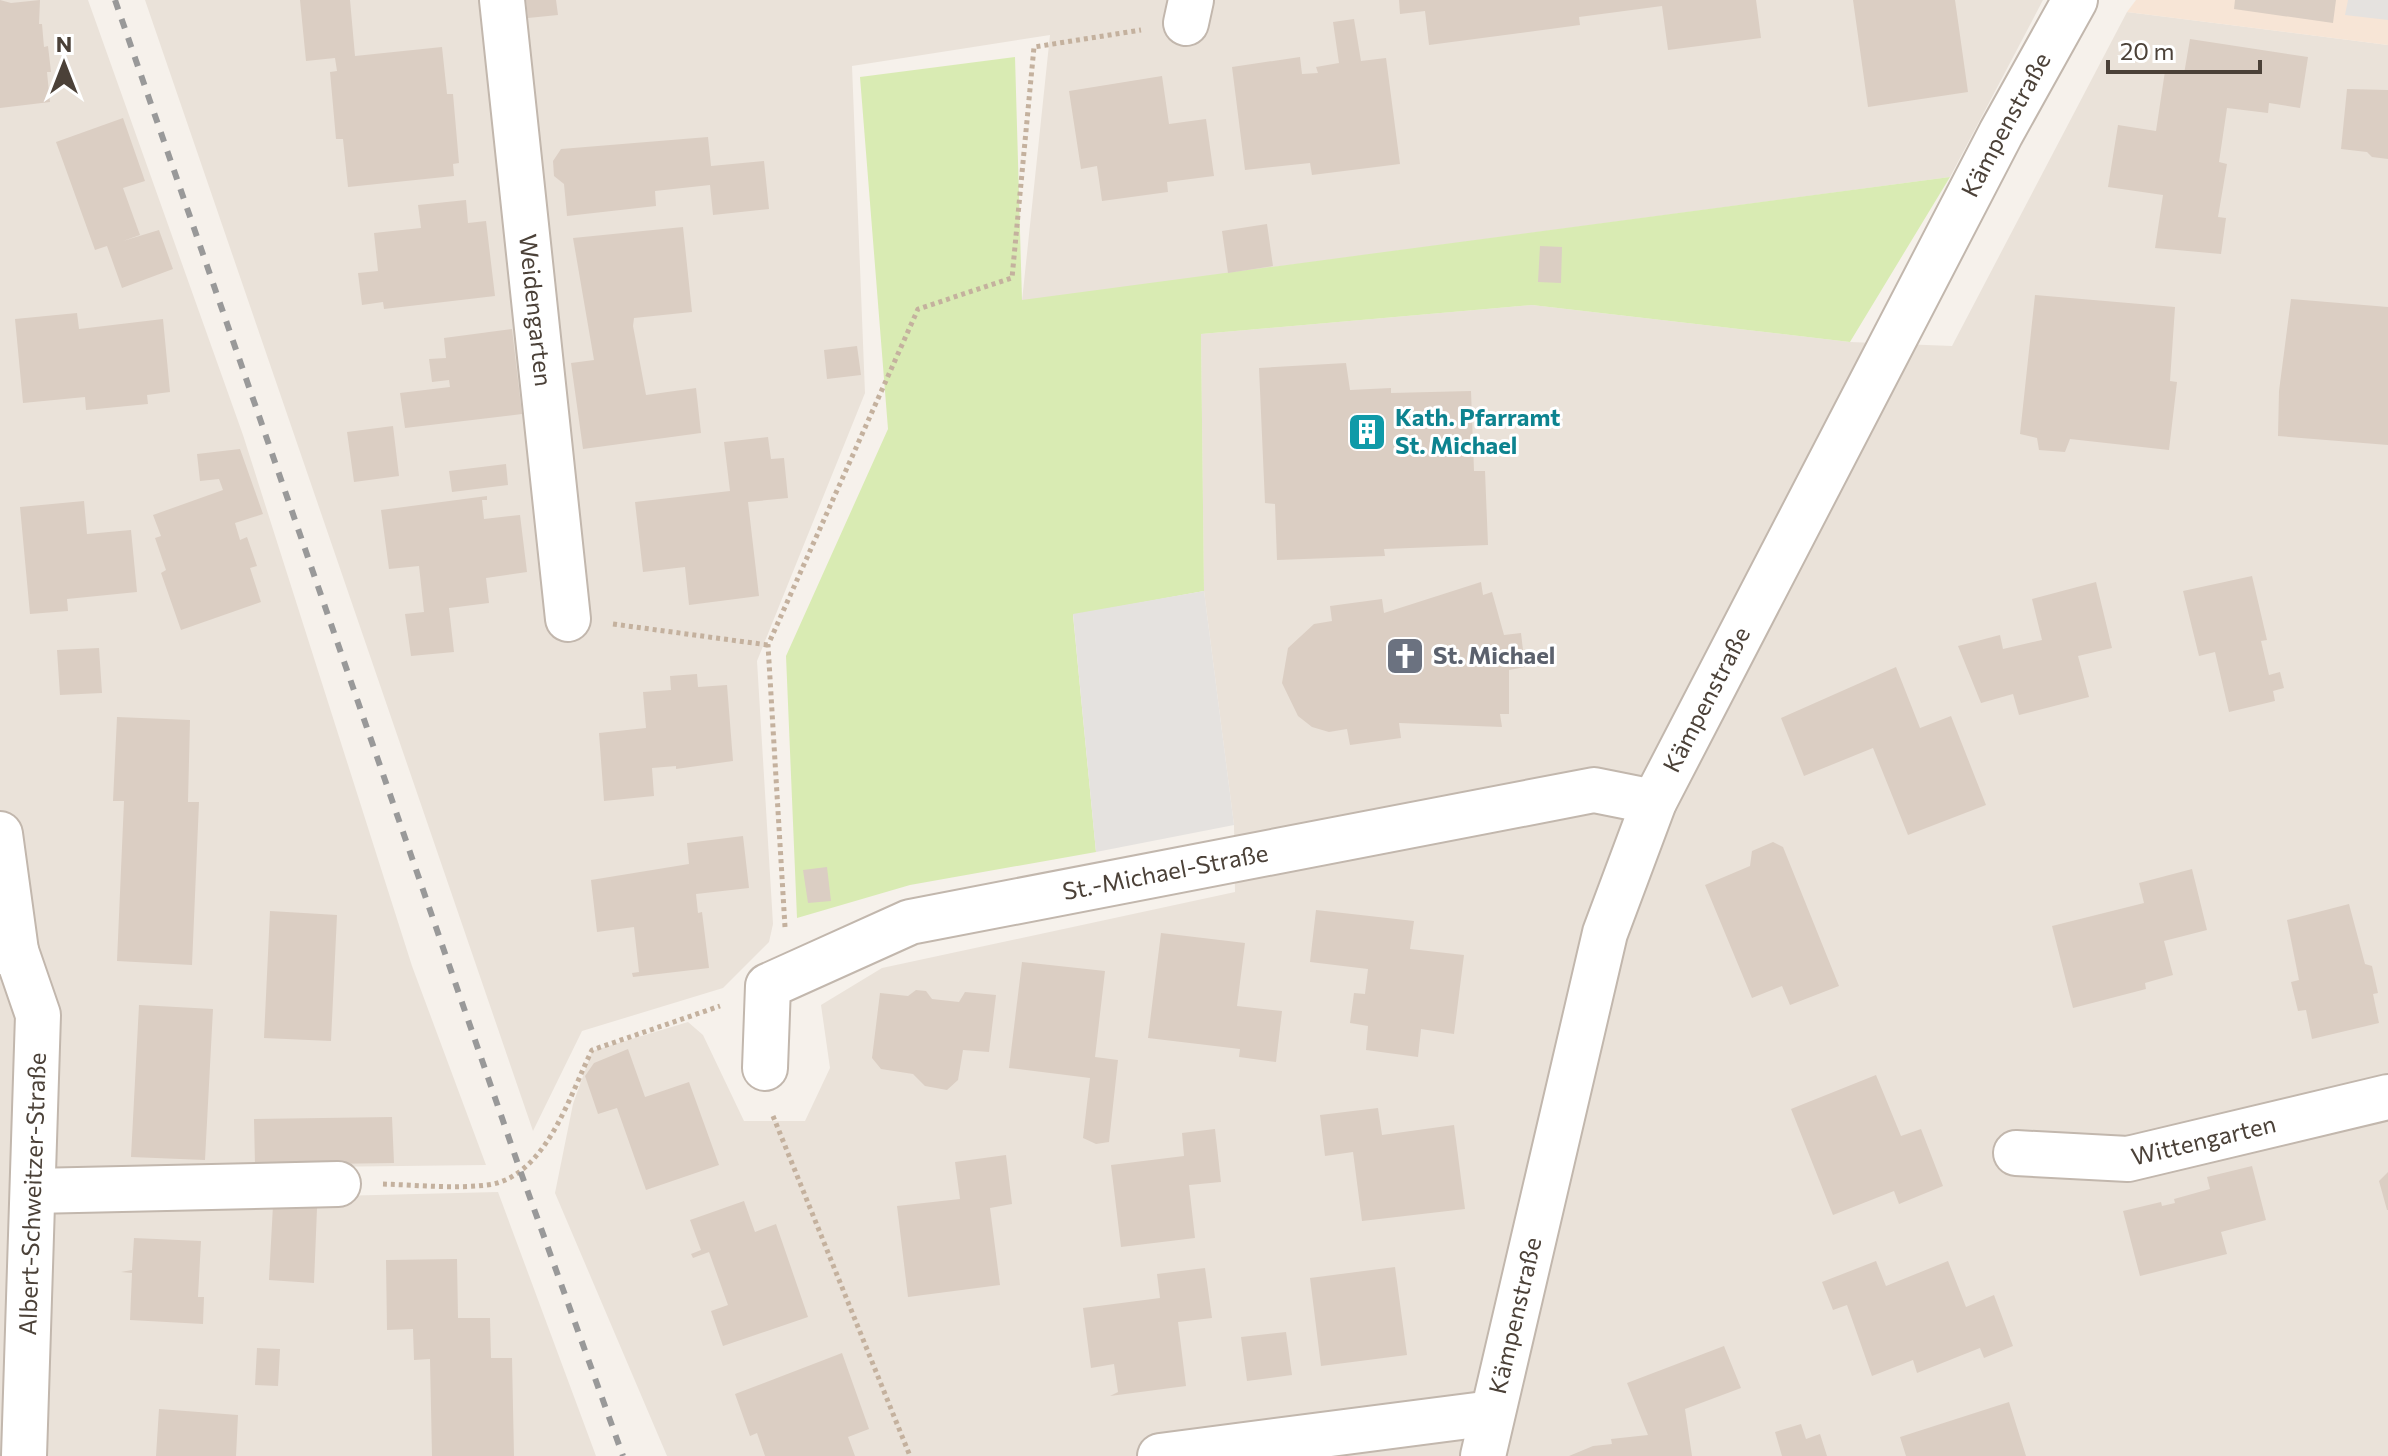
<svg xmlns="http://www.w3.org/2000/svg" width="2388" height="1456" viewBox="0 0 2388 1456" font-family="Commissioner,sans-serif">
<rect width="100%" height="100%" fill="#f6f1eb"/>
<path fill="#eae2d9" d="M 0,0 L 88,0 L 243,435 L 412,966 L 486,1165 L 62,1170 L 59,1203 L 498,1192 L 596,1456 L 0,1456 Z
M 145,0 L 2043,0 L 1950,177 L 1022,301 L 1050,35 L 852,66 L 865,393 L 757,661 L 773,924 L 769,942 L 723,988 L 582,1031 L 533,1131 Z
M 2127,12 L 2388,45 L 2388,1456 L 667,1456 L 555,1193 L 573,1104 L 592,1051 L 688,1022 L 703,1035 L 744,1121 L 805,1121 L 830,1068 L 821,1005 L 882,968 L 1235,892 L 1234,825 L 1204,591 L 1201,334 L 1532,305 L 1850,342 L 1952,346 Z"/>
<path fill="#f7e5d6" d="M 2136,0 L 2388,0 L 2388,45 L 2127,12 Z"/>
<path fill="#d9ebb3" d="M 1015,57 L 1022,300 L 1950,177 L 1850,342 L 1532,305 L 1201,334 L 1204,591 L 1073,615 L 1096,852 L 910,885 L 797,918 L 786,656 L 888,429 L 860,77 Z"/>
<path fill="#e5e2df" d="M 2348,0 L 2388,0 L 2388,20 L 2345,15 Z
M 1204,591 L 1234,825 L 1096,852 L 1073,614 Z"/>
<path fill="#dbcec3" d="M 0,0 L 11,3 L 40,0 L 39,24 L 42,24 L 44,47 L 48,46 L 51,72 L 47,72 L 50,102 L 0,108 Z
M 300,0 L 350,0 L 355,56 L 442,47 L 447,94 L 453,94 L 459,163 L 453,164 L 454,176 L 348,187 L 343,139 L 336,139 L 330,72 L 337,71 L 335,58 L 306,61 Z
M 526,0 L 556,0 L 558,15 L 528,18 Z
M 1399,0 L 1756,0 L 1761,38 L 1668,50 L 1662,6 L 1579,17 L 1580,25 L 1429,45 L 1425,11 L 1400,14 Z
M 1853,0 L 1955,0 L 1968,92 L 1868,107 Z
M 2235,0 L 2336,0 L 2333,23 L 2234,9 Z
M 1354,19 L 1361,61 L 1386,58 L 1400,164 L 1312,175 L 1310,163 L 1245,170 L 1232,67 L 1300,57 L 1302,74 L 1318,73 L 1316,67 L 1339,63 L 1333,22 Z
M 2190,39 L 2308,57 L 2300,108 L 2269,103 L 2268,113 L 2227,108 L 2219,162 L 2227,164 L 2218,217 L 2226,218 L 2221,254 L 2155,248 L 2163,195 L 2108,187 L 2118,125 L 2156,131 L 2165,71 L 2184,74 Z
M 1162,76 L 1169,124 L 1206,119 L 1214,176 L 1167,182 L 1168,192 L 1102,201 L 1097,166 L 1081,169 L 1069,91 Z
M 2347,89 L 2388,90 L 2388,159 L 2372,157 L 2367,152 L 2341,149 Z
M 123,118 L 145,181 L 123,188 L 140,235 L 123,241 L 159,230 L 173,269 L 122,288 L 107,246 L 95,250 L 56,142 Z
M 708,137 L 711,166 L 764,161 L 769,209 L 713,215 L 710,185 L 655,191 L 656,206 L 567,216 L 564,184 L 554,176 L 553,161 L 561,149 Z
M 466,200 L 468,223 L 486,221 L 495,296 L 384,309 L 383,302 L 362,305 L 358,273 L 378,271 L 374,233 L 421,228 L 418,205 Z
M 1267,224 L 1273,266 L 1228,273 L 1222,231 Z
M 683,227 L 692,312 L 634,318 L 633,326 L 646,395 L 696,388 L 701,433 L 583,449 L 571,363 L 594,360 L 573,238 Z
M 1540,246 L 1562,247 L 1561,283 L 1538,282 Z
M 2035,295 L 2175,307 L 2170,381 L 2177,382 L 2169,450 L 2070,439 L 2065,452 L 2039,450 L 2037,438 L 2020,434 Z
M 2291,299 L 2388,307 L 2388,445 L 2278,436 L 2279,391 Z
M 77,313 L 79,329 L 163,319 L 170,392 L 147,395 L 148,404 L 86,410 L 85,397 L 23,403 L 15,319 Z
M 512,329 L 522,414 L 405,428 L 400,393 L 450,387 L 449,380 L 432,382 L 429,359 L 446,358 L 444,338 Z
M 857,346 L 861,375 L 827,379 L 824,350 Z
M 1346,363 L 1350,390 L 1391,388 L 1391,393 L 1471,391 L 1474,471 L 1485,471 L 1488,545 L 1384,549 L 1385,556 L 1277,560 L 1275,504 L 1265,503 L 1259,368 Z
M 393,426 L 399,476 L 354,482 L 347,432 Z
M 768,437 L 771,459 L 784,458 L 788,498 L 748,502 L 759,596 L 689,605 L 685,567 L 643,572 L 635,502 L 730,491 L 724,442 Z
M 240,449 L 263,514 L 235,523 L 240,540 L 247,537 L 257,566 L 250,568 L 261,602 L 181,630 L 161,573 L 166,570 L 155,538 L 161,536 L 153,515 L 223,490 L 219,479 L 200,481 L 197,454 Z
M 506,464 L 508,485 L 452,492 L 449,471 Z
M 487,496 L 487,500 L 482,500 L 484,519 L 520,515 L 527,572 L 486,578 L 489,603 L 449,608 L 454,652 L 411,656 L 405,614 L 424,612 L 419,566 L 389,569 L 381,510 Z
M 84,501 L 87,534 L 131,530 L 137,592 L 67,599 L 68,611 L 30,614 L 20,507 Z
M 2252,576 L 2267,640 L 2261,641 L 2269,675 L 2280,672 L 2284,688 L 2273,691 L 2275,701 L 2229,712 L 2215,652 L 2199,656 L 2183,591 Z
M 1481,582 L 1483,595 L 1492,592 L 1504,635 L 1521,633 L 1525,667 L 1509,670 L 1509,714 L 1500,714 L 1502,727 L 1399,723 L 1401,738 L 1350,745 L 1347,729 L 1329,732 L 1312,727 L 1298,716 L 1282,683 L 1288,648 L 1314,624 L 1332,621 L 1330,606 L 1382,599 L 1384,613 Z
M 2096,582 L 2112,648 L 2078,656 L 2089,697 L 2019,715 L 2013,694 L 1981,703 L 1958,646 L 2000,635 L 2003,649 L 2042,640 L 2032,599 Z
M 99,648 L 102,693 L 60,695 L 57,650 Z
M 1896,667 L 1920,728 L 1951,716 L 1986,805 L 1908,835 L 1873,748 L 1804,776 L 1781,718 Z
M 697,674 L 698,687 L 727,685 L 733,761 L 676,769 L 676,766 L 652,768 L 654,796 L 604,801 L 599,733 L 646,728 L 643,692 L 671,690 L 670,676 Z
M 117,717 L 190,720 L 188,802 L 199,802 L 192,965 L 117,961 L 124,801 L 113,801 Z
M 743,836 L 749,888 L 696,894 L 698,913 L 702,912 L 709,968 L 633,977 L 632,973 L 639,972 L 634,927 L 597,932 L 591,880 L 689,864 L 687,843 Z
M 1773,842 L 1783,847 L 1839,986 L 1790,1005 L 1782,986 L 1752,998 L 1705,885 L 1750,866 L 1752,851 Z
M 827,867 L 831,901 L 808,903 L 803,870 Z
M 2192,869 L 2207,930 L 2164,941 L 2173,975 L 2145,983 L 2146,989 L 2073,1008 L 2052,926 L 2144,903 L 2139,883 Z
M 2349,904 L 2365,964 L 2372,966 L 2378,993 L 2373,994 L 2379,1023 L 2312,1039 L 2306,1010 L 2298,1011 L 2291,982 L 2299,980 L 2287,920 Z
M 1316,910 L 1414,921 L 1410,949 L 1464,955 L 1454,1034 L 1421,1029 L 1418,1057 L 1366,1050 L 1368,1026 L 1350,1023 L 1354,993 L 1365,994 L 1368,969 L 1310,962 Z
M 270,911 L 337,915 L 331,1041 L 264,1038 Z
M 1161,933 L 1245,943 L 1237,1006 L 1282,1011 L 1276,1062 L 1239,1057 L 1240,1049 L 1148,1038 Z
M 1022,962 L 1105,971 L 1095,1057 L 1118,1060 L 1109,1142 L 1096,1144 L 1083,1138 L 1090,1078 L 1009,1068 Z
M 916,990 L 926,991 L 932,999 L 959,1002 L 965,992 L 996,995 L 989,1052 L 963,1050 L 958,1080 L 947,1090 L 925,1086 L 913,1074 L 881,1069 L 872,1058 L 880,993 L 908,996 Z
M 139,1005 L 213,1009 L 205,1160 L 131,1157 Z
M 628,1049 L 645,1097 L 689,1082 L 719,1165 L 646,1190 L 617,1108 L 598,1114 L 585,1076 L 594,1063 Z
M 1876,1075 L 1901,1136 L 1921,1129 L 1943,1186 L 1899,1204 L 1894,1191 L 1833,1215 L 1791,1109 Z
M 1378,1108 L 1382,1135 L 1454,1125 L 1465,1209 L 1362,1221 L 1353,1152 L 1325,1156 L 1320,1115 Z
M 392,1117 L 394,1163 L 255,1165 L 254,1119 Z
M 1215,1129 L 1221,1182 L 1189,1185 L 1195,1238 L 1121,1247 L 1111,1165 L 1184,1156 L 1182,1133 Z
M 1006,1155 L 1012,1204 L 990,1208 L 1000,1285 L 908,1297 L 897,1206 L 960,1199 L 955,1162 Z
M 2252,1166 L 2266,1220 L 2221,1232 L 2227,1254 L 2140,1276 L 2123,1211 L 2161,1202 L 2162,1206 L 2175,1203 L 2174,1199 L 2210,1189 L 2207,1177 Z
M 2388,1172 L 2388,1210 L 2387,1210 L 2379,1181 Z
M 744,1201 L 755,1232 L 776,1224 L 808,1317 L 723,1346 L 711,1311 L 728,1305 L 709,1252 L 693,1258 L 691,1254 L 701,1250 L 690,1220 Z
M 273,1205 L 317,1208 L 314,1283 L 269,1280 Z
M 134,1238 L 201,1241 L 198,1297 L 204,1297 L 203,1324 L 130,1320 L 132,1273 L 121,1272 L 132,1270 Z
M 457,1259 L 458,1318 L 490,1318 L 491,1358 L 512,1358 L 514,1456 L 432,1456 L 430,1359 L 414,1360 L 413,1329 L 387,1330 L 386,1260 Z
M 1876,1261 L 1886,1286 L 1948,1261 L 1966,1307 L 1994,1295 L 2013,1346 L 1984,1358 L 1980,1348 L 1917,1373 L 1913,1360 L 1872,1376 L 1847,1305 L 1833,1310 L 1822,1282 Z
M 1395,1267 L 1407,1355 L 1321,1366 L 1310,1278 Z
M 1205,1268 L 1212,1318 L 1178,1322 L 1186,1386 L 1110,1396 L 1118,1392 L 1114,1364 L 1091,1368 L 1083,1308 L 1160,1298 L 1157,1274 Z
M 1286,1332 L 1292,1375 L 1247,1381 L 1241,1337 Z
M 1724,1346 L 1741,1388 L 1685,1409 L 1692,1456 L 1569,1456 L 1593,1446 L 1612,1444 L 1611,1439 L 1648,1435 L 1627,1383 Z
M 257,1348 L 280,1349 L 278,1386 L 255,1385 Z
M 842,1353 L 869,1429 L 848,1437 L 855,1456 L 765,1456 L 757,1433 L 750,1436 L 735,1394 Z
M 2009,1402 L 2026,1456 L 1906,1456 L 1900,1437 Z
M 159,1409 L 238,1415 L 236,1456 L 156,1456 Z
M 1801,1424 L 1806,1439 L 1820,1434 L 1827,1456 L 1782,1456 L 1775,1432 Z"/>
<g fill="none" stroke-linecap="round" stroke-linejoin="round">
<defs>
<g id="minor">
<path id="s1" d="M 502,0 L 568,619"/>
<path d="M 1186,23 L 1191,0"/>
<path d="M 0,834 L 16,951"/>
<path d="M 0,952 L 16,951 L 38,1015 L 24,1456"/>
<path id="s2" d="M 765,1068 L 768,986 L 910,922 L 1594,790 L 1654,802"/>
<path id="s3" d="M 2016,1153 L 2128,1159 L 2388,1097"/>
<path d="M 33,1191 L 338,1184"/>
<path d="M 1160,1456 L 1492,1413"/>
<path id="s4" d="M 1483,1456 L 1605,933 L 1654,802 L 2001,133 L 2075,0"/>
</g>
</defs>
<use href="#minor" stroke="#c2b7ad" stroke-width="48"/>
<path stroke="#c4b19e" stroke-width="5" stroke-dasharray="4 4" stroke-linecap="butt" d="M 613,624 L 768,645
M 785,927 L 768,645 L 918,309 L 1012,278 L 1034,47 L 1141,30
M 773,1116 L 910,1456
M 383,1184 C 417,1185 454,1189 487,1185 C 546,1178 570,1094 592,1050 L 720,1006"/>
<use href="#minor" stroke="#fff" stroke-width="44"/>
<path stroke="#999" stroke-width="6" stroke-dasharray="10 10" stroke-linecap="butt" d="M 115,0 L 520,1170 L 623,1456"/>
</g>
<defs>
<symbol id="building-square" viewBox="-11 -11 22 22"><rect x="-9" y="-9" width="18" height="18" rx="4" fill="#0f9aa8" stroke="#fff"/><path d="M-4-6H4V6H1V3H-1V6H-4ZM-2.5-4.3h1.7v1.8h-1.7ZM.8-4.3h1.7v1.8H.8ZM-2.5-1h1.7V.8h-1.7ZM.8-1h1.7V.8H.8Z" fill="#fff"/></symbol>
<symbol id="church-square" viewBox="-11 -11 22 22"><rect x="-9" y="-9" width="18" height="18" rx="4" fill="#6b7280" stroke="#fff"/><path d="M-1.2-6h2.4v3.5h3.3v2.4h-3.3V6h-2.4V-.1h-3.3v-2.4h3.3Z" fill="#fff"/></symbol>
</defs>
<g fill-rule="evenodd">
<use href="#building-square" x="1345" y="410" width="44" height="44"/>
<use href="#church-square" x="1383" y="634" width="44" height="44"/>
</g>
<g text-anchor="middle" stroke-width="6" stroke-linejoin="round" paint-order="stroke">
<g font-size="24" fill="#4b4138" stroke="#fff">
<text dy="8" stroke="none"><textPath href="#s4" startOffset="1440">Kämpenstraße</textPath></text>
<text dy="8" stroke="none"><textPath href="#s1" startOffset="312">Weidengarten</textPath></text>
<text dy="8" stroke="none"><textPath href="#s4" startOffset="792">Kämpenstraße</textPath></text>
<text dy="8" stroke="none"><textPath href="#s2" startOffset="498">St.-Michael-Straße</textPath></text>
<text dy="8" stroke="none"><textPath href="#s3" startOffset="190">Wittengarten</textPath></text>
<text transform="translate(33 1194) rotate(-88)" y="8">Albert-Schweitzer-Straße</text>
<text dy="8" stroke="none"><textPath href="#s4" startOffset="144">Kämpenstraße</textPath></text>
</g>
<g font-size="24" font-weight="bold" fill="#0d838f" stroke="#fff" text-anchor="start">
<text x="1395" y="426">Kath. Pfarramt<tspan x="1395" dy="28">St. Michael</tspan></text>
</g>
<g font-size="24" font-weight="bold" fill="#5b616d" stroke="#fff" text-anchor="start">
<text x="1433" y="664">St. Michael</text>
</g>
</g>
<g transform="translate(64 64)" stroke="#ffffff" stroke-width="6" paint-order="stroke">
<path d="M0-6L14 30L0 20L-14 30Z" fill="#4b4138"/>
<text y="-12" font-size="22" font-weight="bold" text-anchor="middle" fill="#4b4138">N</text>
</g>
<path d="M2108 60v12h152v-12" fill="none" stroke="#4b4138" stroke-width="4"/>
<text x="2120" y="60" font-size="24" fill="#4b4138" stroke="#ffffff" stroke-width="6" paint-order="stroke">20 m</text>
</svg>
